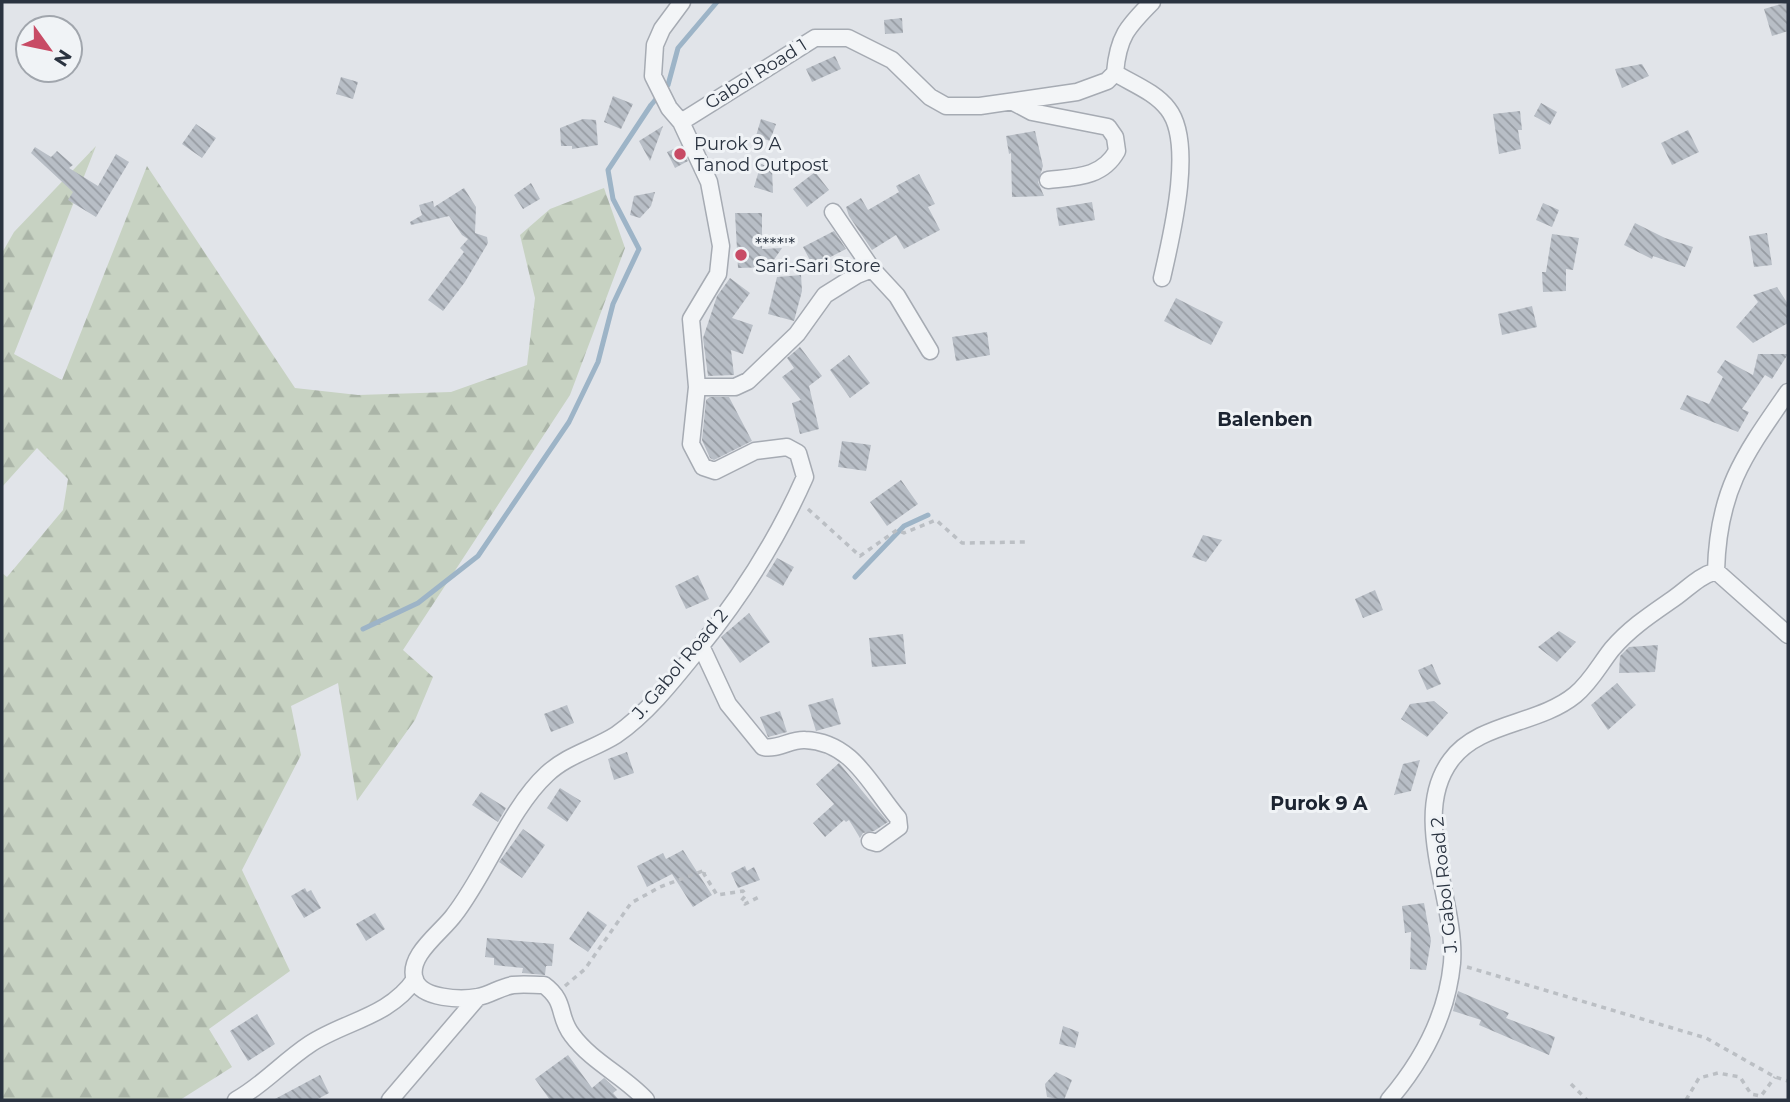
<svg xmlns="http://www.w3.org/2000/svg" width="1790" height="1102" viewBox="0 0 1790 1102" font-family="Montserrat,sans-serif">
<defs>
<pattern id="forest-firs" width="22" height="20" patternUnits="userSpaceOnUse" patternTransform="scale(1.75)"><rect width="22" height="20" fill="#c7d2c2"/><path d="M5 1l3.5 6h-7zM16 11l3.5 6h-7z" fill="#abb5a8"/></pattern>
<pattern id="building-back-hatch" width="6" height="6" patternUnits="userSpaceOnUse" patternTransform="scale(1.75)"><rect width="6" height="6" fill="#b8bec6"/><path d="M-1 5l2 2M0 0l6 6M5-1l2 2" fill="none" stroke="#969ba2"/></pattern>
</defs>
<rect width="100%" height="100%" fill="#e1e4e9"/>
<path fill="url(#forest-firs)" d="M 96,146 L 14,354 L 62,380 L 147,166 L 295,388 L 358,395 L 451,392 L 527,365 L 535,298 L 520,235 L 550,209 L 604,188 L 625,248 L 570,395 L 403,650 L 433,677 L 415,720 L 357,801 L 338,683 L 291,706 L 301,755 L 242,870 L 290,971 L 209,1029 L 232,1067 L 180,1100 L 2,1100 L 2,573 L 7,577 L 63,510 L 68,479 L 37,448 L 2,487 L 2,253 L 14,232 Z"/>
<g fill="none" stroke-linecap="round" stroke-linejoin="round">
<path stroke="#9db4c7" stroke-width="5" d="M 855,577 L 904,526 L 928,515
M 363,629 L 418,603 L 478,556 L 569,422 L 598,362 L 613,304 L 639,249 L 613,199 L 608,170 L 651,105 L 668,85 L 678,48 L 717,2"/>
</g>
<path fill="url(#building-back-hatch)" d="M 1788,2 L 1788,31 L 1772,36 L 1764,9 Z
M 902,18 L 903,33 L 885,34 L 884,20 Z
M 835,56 L 841,69 L 812,82 L 806,69 Z
M 1642,64 L 1649,76 L 1622,88 L 1615,69 Z
M 341,77 L 358,82 L 353,99 L 336,94 Z
M 613,96 L 633,104 L 621,129 L 604,122 Z
M 1541,103 L 1557,112 L 1550,125 L 1534,116 Z
M 1520,111 L 1522,130 L 1518,130 L 1521,149 L 1499,154 L 1493,114 Z
M 583,119 L 596,120 L 598,145 L 572,149 L 572,146 L 561,146 L 560,128 Z
M 761,119 L 776,124 L 770,141 L 756,136 Z
M 196,124 L 216,138 L 202,158 L 182,144 Z
M 663,126 L 650,161 L 639,141 Z
M 1688,130 L 1699,152 L 1672,165 L 1661,143 Z
M 1035,131 L 1043,166 L 1038,182 L 1044,196 L 1012,197 L 1011,153 L 1009,154 L 1006,136 Z
M 680,146 L 688,161 L 675,168 L 667,152 Z
M 35,147 L 51,157 L 57,151 L 73,165 L 69,168 L 98,186 L 116,154 L 129,162 L 96,217 L 68,200 L 73,192 L 31,153 Z
M 761,164 L 772,168 L 773,193 L 754,187 Z
M 815,172 L 829,190 L 807,207 L 793,189 Z
M 919,174 L 935,204 L 928,207 L 940,230 L 904,249 L 896,235 L 872,250 L 849,216 L 846,207 L 861,198 L 868,210 L 899,192 L 896,186 Z
M 531,183 L 540,199 L 523,209 L 514,195 Z
M 464,188 L 476,207 L 475,233 L 487,237 L 488,243 L 465,282 L 443,311 L 428,300 L 464,252 L 460,248 L 468,239 L 462,235 L 449,216 L 411,225 L 410,222 L 422,215 L 419,205 L 433,201 L 434,207 Z
M 655,192 L 651,206 L 640,218 L 630,215 L 634,196 Z
M 1092,202 L 1095,220 L 1059,226 L 1056,208 Z
M 1543,203 L 1559,210 L 1552,227 L 1536,220 Z
M 735,213 L 762,213 L 762,249 L 782,248 L 769,267 L 738,268 Z
M 1635,223 L 1665,238 L 1693,247 L 1685,267 L 1653,256 L 1652,259 L 1624,245 Z
M 834,231 L 846,249 L 813,266 L 803,247 Z
M 1767,233 L 1772,265 L 1754,267 L 1749,236 Z
M 1552,234 L 1579,238 L 1573,270 L 1566,269 L 1566,291 L 1543,292 L 1542,272 L 1546,272 Z
M 801,275 L 802,291 L 794,321 L 768,314 L 777,277 Z
M 730,278 L 750,293 L 732,318 L 753,325 L 743,354 L 731,350 L 734,375 L 708,376 L 703,338 L 717,296 Z
M 1777,287 L 1788,304 L 1788,323 L 1753,343 L 1736,327 L 1758,302 L 1753,295 Z
M 1176,298 L 1223,322 L 1211,345 L 1164,321 Z
M 1532,306 L 1537,327 L 1502,335 L 1498,314 Z
M 987,332 L 990,355 L 956,361 L 952,337 Z
M 800,347 L 822,376 L 809,386 L 819,429 L 800,434 L 792,403 L 801,400 L 782,377 L 794,368 L 787,358 Z
M 1758,354 L 1788,354 L 1772,379 L 1765,375 L 1742,409 L 1749,412 L 1738,432 L 1680,409 L 1687,395 L 1709,404 L 1723,377 L 1717,372 L 1725,360 L 1753,375 Z
M 849,355 L 870,383 L 850,398 L 830,370 Z
M 710,397 L 729,397 L 752,441 L 714,460 L 710,458 L 702,440 L 706,400 Z
M 842,441 L 871,445 L 866,471 L 838,467 Z
M 901,480 L 918,504 L 887,526 L 870,502 Z
M 1203,535 L 1222,540 L 1206,562 L 1192,557 Z
M 777,558 L 794,567 L 783,586 L 766,576 Z
M 698,575 L 709,599 L 686,609 L 675,586 Z
M 1375,590 L 1383,610 L 1363,618 L 1355,599 Z
M 749,613 L 770,642 L 740,663 L 721,637 Z
M 1559,631 L 1576,642 L 1557,662 L 1538,647 Z
M 903,634 L 906,664 L 872,667 L 869,638 Z
M 1658,645 L 1655,672 L 1619,673 L 1620,656 L 1629,647 Z
M 1432,664 L 1441,684 L 1427,690 L 1418,670 Z
M 1617,683 L 1636,705 L 1608,730 L 1591,705 Z
M 833,698 L 841,724 L 816,731 L 808,705 Z
M 1434,701 L 1448,713 L 1427,737 L 1401,719 L 1410,704 Z
M 567,705 L 574,723 L 551,732 L 544,714 Z
M 780,711 L 787,732 L 768,737 L 760,717 Z
M 627,752 L 634,773 L 614,780 L 608,759 Z
M 1420,760 L 1411,791 L 1394,795 L 1403,764 Z
M 839,763 L 888,822 L 874,831 L 863,833 L 860,838 L 849,820 L 846,822 L 844,820 L 825,837 L 813,823 L 834,804 L 816,784 Z
M 560,788 L 581,801 L 567,822 L 547,808 Z
M 481,792 L 506,808 L 498,822 L 472,805 Z
M 523,829 L 545,845 L 522,878 L 499,862 Z
M 683,850 L 712,895 L 693,907 L 672,874 L 647,887 L 637,866 L 663,853 L 666,859 Z
M 745,866 L 747,871 L 754,867 L 760,880 L 738,888 L 731,873 Z
M 305,888 L 307,892 L 311,890 L 321,908 L 304,918 L 291,896 Z
M 1424,903 L 1431,941 L 1426,970 L 1410,969 L 1411,932 L 1405,933 L 1402,906 Z
M 588,911 L 607,925 L 588,952 L 569,939 Z
M 375,913 L 385,929 L 366,941 L 356,924 Z
M 487,938 L 554,944 L 552,966 L 546,966 L 545,975 L 522,973 L 523,968 L 494,965 L 494,958 L 485,957 Z
M 1458,991 L 1509,1013 L 1506,1018 L 1555,1037 L 1549,1055 L 1479,1025 L 1481,1020 L 1453,1011 Z
M 257,1014 L 275,1044 L 248,1061 L 230,1031 Z
M 1063,1026 L 1079,1032 L 1075,1048 L 1059,1044 Z
M 568,1055 L 592,1088 L 604,1078 L 617,1090 L 613,1093 L 619,1100 L 550,1100 L 535,1079 Z
M 1056,1072 L 1072,1080 L 1064,1100 L 1047,1097 L 1045,1084 Z
M 320,1075 L 329,1093 L 316,1100 L 273,1100 Z"/>
<g fill="none" stroke-linecap="round" stroke-linejoin="round">
<defs>
<path id="street" d="M 1115,73 C 1118,37 1127,27 1152,2
M 1013,102 L 1032,112 L 1108,127 L 1115,137 L 1117,151 C 1102,178 1075,177 1048,180
M 681,122 L 815,38 L 848,38 L 892,60 L 930,97 L 946,106 L 980,106 L 1077,92 L 1107,81 L 1115,73 C 1133,84 1155,92 1168,109 C 1195,143 1171,238 1162,278
M 833,212 L 872,269
M 697,387 L 735,387 L 748,381 L 797,334 L 825,295 L 857,275 L 872,269 L 897,296 L 930,351
M 1716,571 C 1718,490 1744,455 1788,392
M 1716,571 L 1788,635
M 701,646 L 728,704 L 763,747 C 778,750 791,739 805,740 C 853,742 870,785 898,818 L 899,827 L 877,843 L 870,841
M 236,1100 C 262,1086 284,1061 310,1044 C 345,1021 389,1017 415,979
M 390,1100 L 478,997
M 646,1100 C 624,1076 592,1062 572,1035 C 557,1016 567,1002 544,985 C 534,985 523,984 513,985 C 500,987 490,995 478,997 C 461,1000 422,999 415,980 C 406,956 442,932 454,915 C 486,874 510,808 547,774 C 567,755 594,749 616,735 C 649,712 675,678 700,647 C 742,595 778,538 805,477 L 798,453 L 787,447 L 755,451 L 715,471 L 703,467 L 691,444 L 697,387 L 691,319 L 718,274 L 721,246 L 709,182 L 681,122 L 669,108 L 653,76 L 655,45 L 662,29 L 682,2
M 1389,1100 C 1423,1060 1447,1016 1452,963 C 1457,902 1409,816 1451,760 C 1479,722 1538,725 1575,695 C 1591,682 1600,664 1612,649 C 1630,628 1650,615 1673,599 C 1689,588 1697,577 1716,571"/>
</defs>
<use href="#street" stroke="#a6abb3" stroke-width="19"/>
<path stroke="#bbbfc4" stroke-width="3.5" stroke-dasharray="5 5" stroke-linecap="butt" d="M 808,509 L 860,556 L 897,530 L 904,533 L 936,520 L 962,543 L 1027,542
M 1467,967 L 1706,1038 L 1775,1077 L 1788,1081
M 565,986 L 585,969 L 631,903 L 660,887 L 705,870 L 704,874 L 717,895 L 743,891 L 746,895 L 741,901 L 745,904 L 761,896
M 1571,1084 L 1587,1100
M 1686,1100 L 1699,1078 L 1718,1073 L 1740,1077 L 1751,1094 L 1761,1096 L 1775,1077"/>
<use href="#street" stroke="#f3f5f7" stroke-width="16"/>
</g>
<g fill="#c84b65" stroke="#f0f3f6" stroke-width="2.5">
<circle cx="680" cy="154" r="7"/>
<circle cx="741" cy="255" r="7"/>
</g>
<g text-anchor="middle" stroke-width="6" stroke-linejoin="round" paint-order="stroke">
<g font-size="18" fill="#2a3340" stroke="#f0f3f6">
<text transform="translate(756 74) rotate(-32)" y="6">Gabol Road 1</text>
<text transform="translate(680 664) rotate(-50)" y="6">J. Gabol Road 2</text>
<text transform="translate(1444 885) rotate(-96)" y="6">J. Gabol Road 2</text>
</g>
<g font-size="18" fill="#2a3340" stroke="#f0f3f6" text-anchor="start">
<text x="694" y="150">Purok 9 A<tspan x="694" dy="21">Tanod Outpost</tspan></text>
<text x="755" y="251">****'*<tspan x="755" dy="21">Sari-Sari Store</tspan></text>
</g>
<g font-size="19" font-weight="bold" fill="#1c2431" stroke="#f0f3f6">
<text x="1265" y="426">Balenben</text>
<text x="1319" y="810">Purok 9 A</text>
</g>
</g>
<rect width="1790" height="1102" fill="none" stroke="#2a3340" stroke-width="7"/>
<g transform="translate(49 49) rotate(123)"><circle r="33" fill="#f0f3f6" stroke="#a1a6ad" stroke-width="2"/>
<path d="M0-5L12 26L0 18L-12 26Z" fill="#c84b65"/>
<text y="-10" font-size="19" font-weight="bold" text-anchor="middle" fill="#2a3340">N</text>
</g>
</svg>
